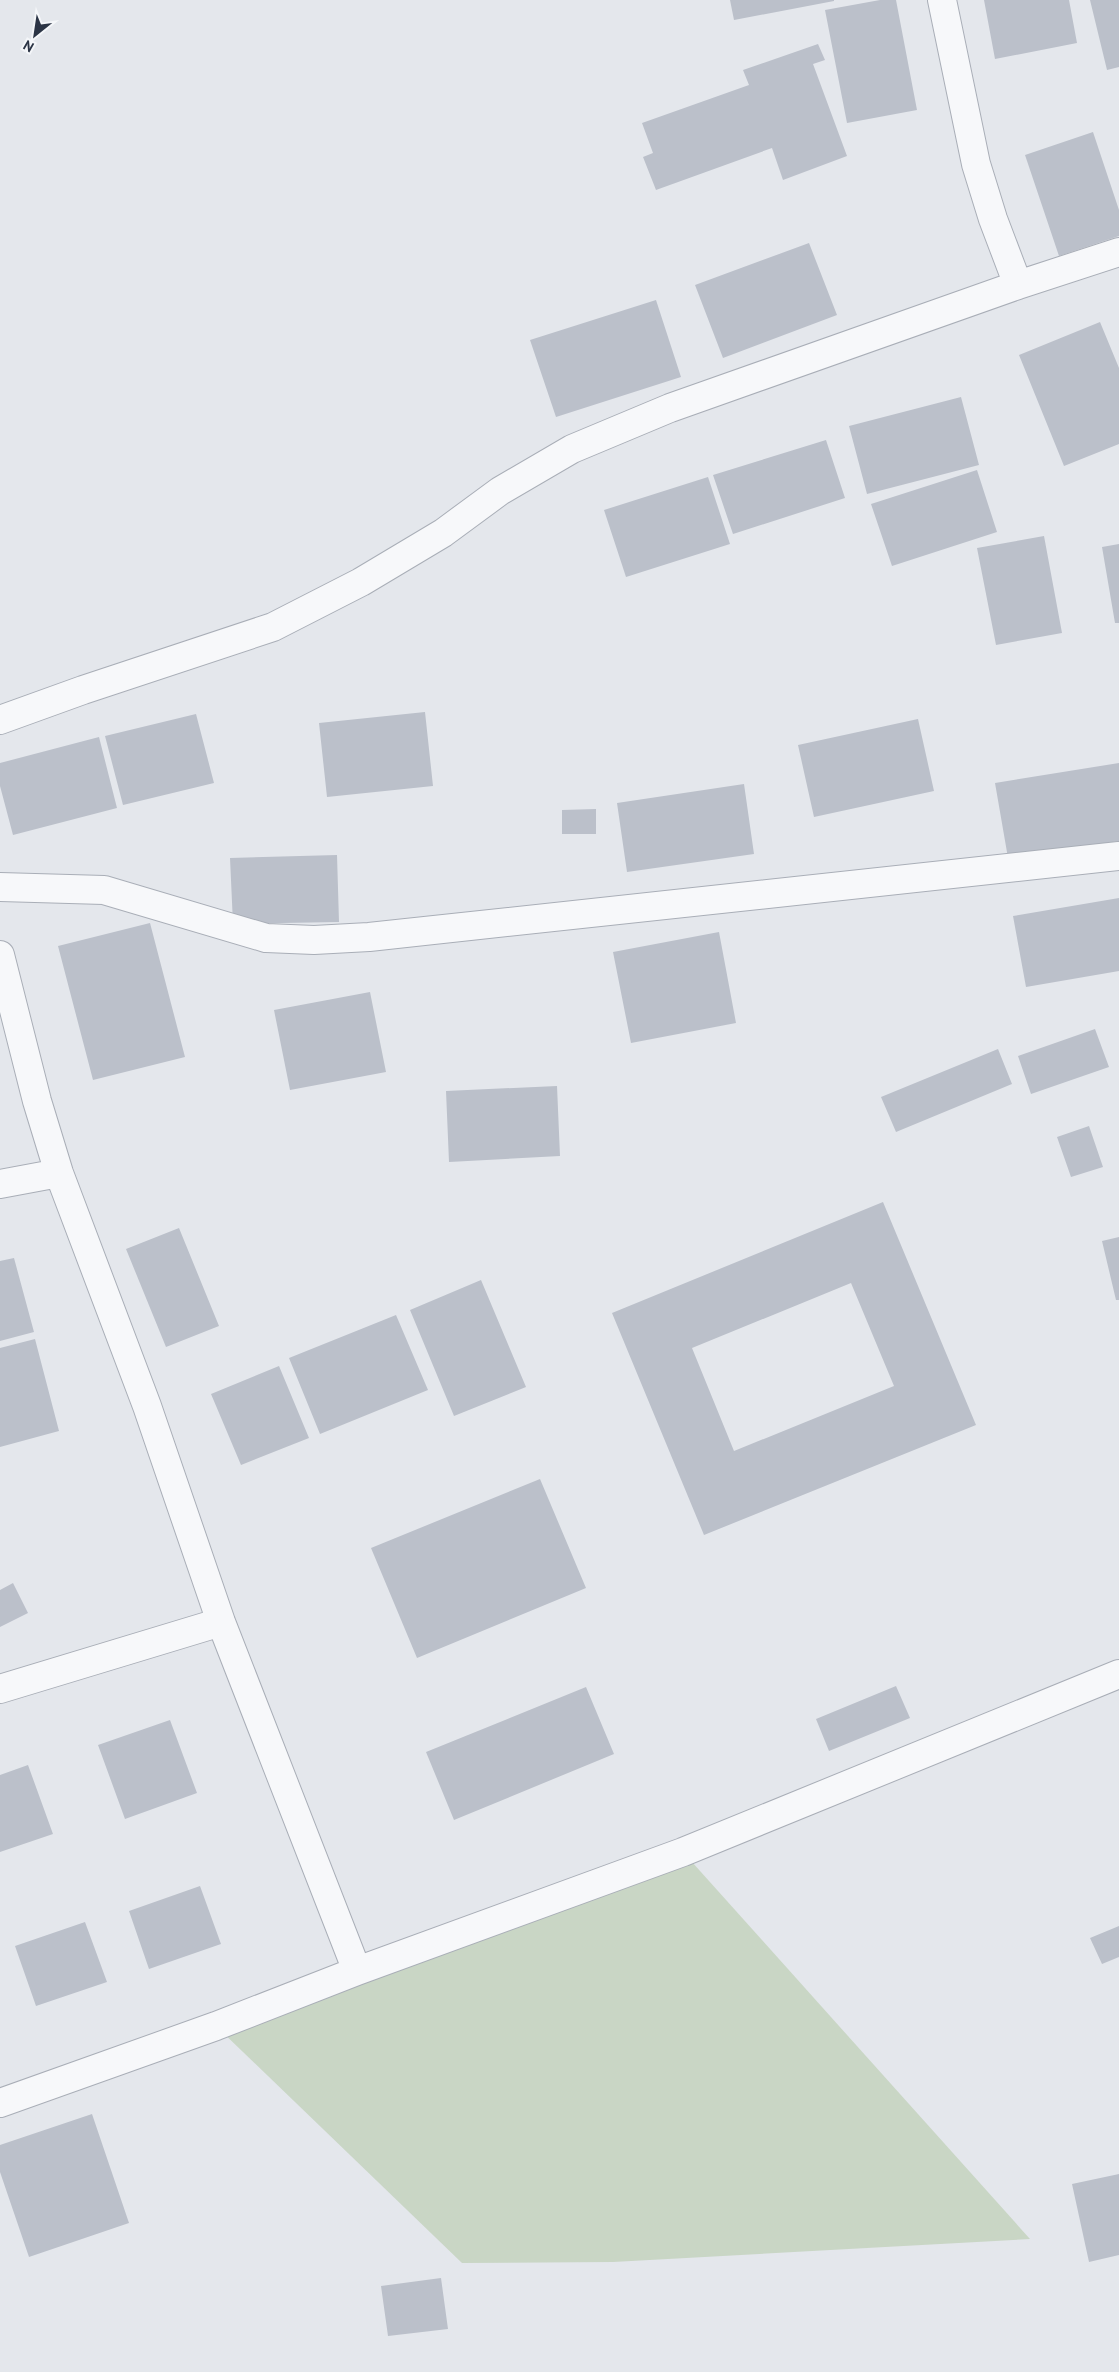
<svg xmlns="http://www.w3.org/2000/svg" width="1119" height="2372" viewBox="0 0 1119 2372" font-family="'PT Sans',sans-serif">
<rect width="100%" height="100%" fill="#e4e7ec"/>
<path fill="#c9d6c5" d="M 683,1852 L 1030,2239 L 613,2262 L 462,2263 L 216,2026 Z"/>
<path fill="#bbc0ca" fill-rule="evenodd" d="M 730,0 L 834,0 L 834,1 L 734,20 Z
M 880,0 L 896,0 L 917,110 L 847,123 L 825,10 Z
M 984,0 L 1069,0 L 1077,43 L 995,59 Z
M 1090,0 L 1119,0 L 1119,67 L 1107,70 Z
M 818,44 L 825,60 L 813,64 L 847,156 L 783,180 L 772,148 L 656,190 L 643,157 L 653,153 L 642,123 L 749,85 L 743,70 Z
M 1093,132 L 1119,210 L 1119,236 L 1059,256 L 1025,155 Z
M 809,243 L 837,315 L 723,358 L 695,285 Z
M 656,300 L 681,377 L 556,417 L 530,340 Z
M 1100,322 L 1119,368 L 1119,444 L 1064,466 L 1019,355 Z
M 961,397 L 979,465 L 867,494 L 849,426 Z
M 826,440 L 845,498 L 733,534 L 713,475 Z
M 977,470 L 997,532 L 892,566 L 871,504 Z
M 708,477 L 730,544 L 626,577 L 604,510 Z
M 1044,536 L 1062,633 L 996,645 L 977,548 Z
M 1119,544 L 1119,623 L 1115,623 L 1102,547 Z
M 425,712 L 433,786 L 327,797 L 319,723 Z
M 196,714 L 214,783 L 123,805 L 105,736 Z
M 918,719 L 934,791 L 814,817 L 798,745 Z
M 99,737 L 117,808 L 13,835 L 0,786 L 0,763 Z
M 1119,763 L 1119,841 L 1008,858 L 995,783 Z
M 744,784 L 754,854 L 627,872 L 617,803 Z
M 596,809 L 596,834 L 562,834 L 562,810 Z
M 337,855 L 339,922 L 233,924 L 230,858 Z
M 1119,898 L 1119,971 L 1026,987 L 1013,916 Z
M 150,923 L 185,1057 L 93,1080 L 58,946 Z
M 719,932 L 736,1023 L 631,1043 L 613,952 Z
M 370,992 L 386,1072 L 290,1090 L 274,1010 Z
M 1095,1029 L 1109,1067 L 1031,1094 L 1018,1056 Z
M 998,1049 L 1012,1084 L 896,1132 L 881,1097 Z
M 557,1086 L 560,1156 L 449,1162 L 446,1091 Z
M 1089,1126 L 1103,1167 L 1071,1177 L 1057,1137 Z
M 883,1202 L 976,1425 L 704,1535 L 612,1313 ZM 851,1283 L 894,1386 L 734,1451 L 692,1348 Z
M 179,1228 L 219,1326 L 166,1347 L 126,1249 Z
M 1119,1237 L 1119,1300 L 1116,1300 L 1102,1241 Z
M 14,1258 L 34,1332 L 0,1341 L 0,1261 Z
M 481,1280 L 526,1387 L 454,1416 L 410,1310 Z
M 396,1315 L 428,1390 L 320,1434 L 289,1358 Z
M 35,1339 L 59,1431 L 0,1447 L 0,1348 Z
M 279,1366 L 309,1438 L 241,1465 L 211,1394 Z
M 540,1479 L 586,1588 L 417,1658 L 371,1548 Z
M 13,1583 L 28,1613 L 0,1627 L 0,1590 Z
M 896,1686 L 910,1718 L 829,1751 L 816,1719 Z
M 586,1687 L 614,1754 L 454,1820 L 426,1752 Z
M 170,1720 L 197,1793 L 125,1819 L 98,1745 Z
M 28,1765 L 53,1834 L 0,1852 L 0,1775 Z
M 200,1886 L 221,1944 L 149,1969 L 129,1911 Z
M 85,1922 L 107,1982 L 36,2006 L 15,1946 Z
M 1119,1926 L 1119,1957 L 1102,1964 L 1090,1938 Z
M 92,2114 L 129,2223 L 29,2257 L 0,2172 L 0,2145 Z
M 1119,2174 L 1119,2255 L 1089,2262 L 1072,2184 Z
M 441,2278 L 448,2329 L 388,2336 L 381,2286 Z"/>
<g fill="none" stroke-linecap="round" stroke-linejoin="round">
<defs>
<path id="minor" d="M 942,0 L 976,164 L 993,219 L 1018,285
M 0,720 L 83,690 L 273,627 L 361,582 L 443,533 L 500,491 L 572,449 L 670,408 L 1018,285 L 1119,252
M 0,887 L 104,890 L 266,938 L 314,940 L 369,937 L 1119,856
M 0,955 L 37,1101 L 59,1173 L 147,1406 L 221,1622 L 357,1971
M 0,1184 L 59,1173
M 0,1689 L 221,1622
M 0,2103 L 216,2026 L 357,1971 L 683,1852 L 1119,1674"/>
</defs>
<use href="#minor" stroke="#a9aeb7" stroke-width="30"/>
<use href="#minor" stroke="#f7f8fa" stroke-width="28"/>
</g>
<g transform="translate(35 35) rotate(210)" stroke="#f4f6f9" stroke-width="4" paint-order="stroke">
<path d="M0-4L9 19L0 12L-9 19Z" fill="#2b3445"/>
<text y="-8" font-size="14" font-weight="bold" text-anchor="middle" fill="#2b3445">N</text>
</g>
</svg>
